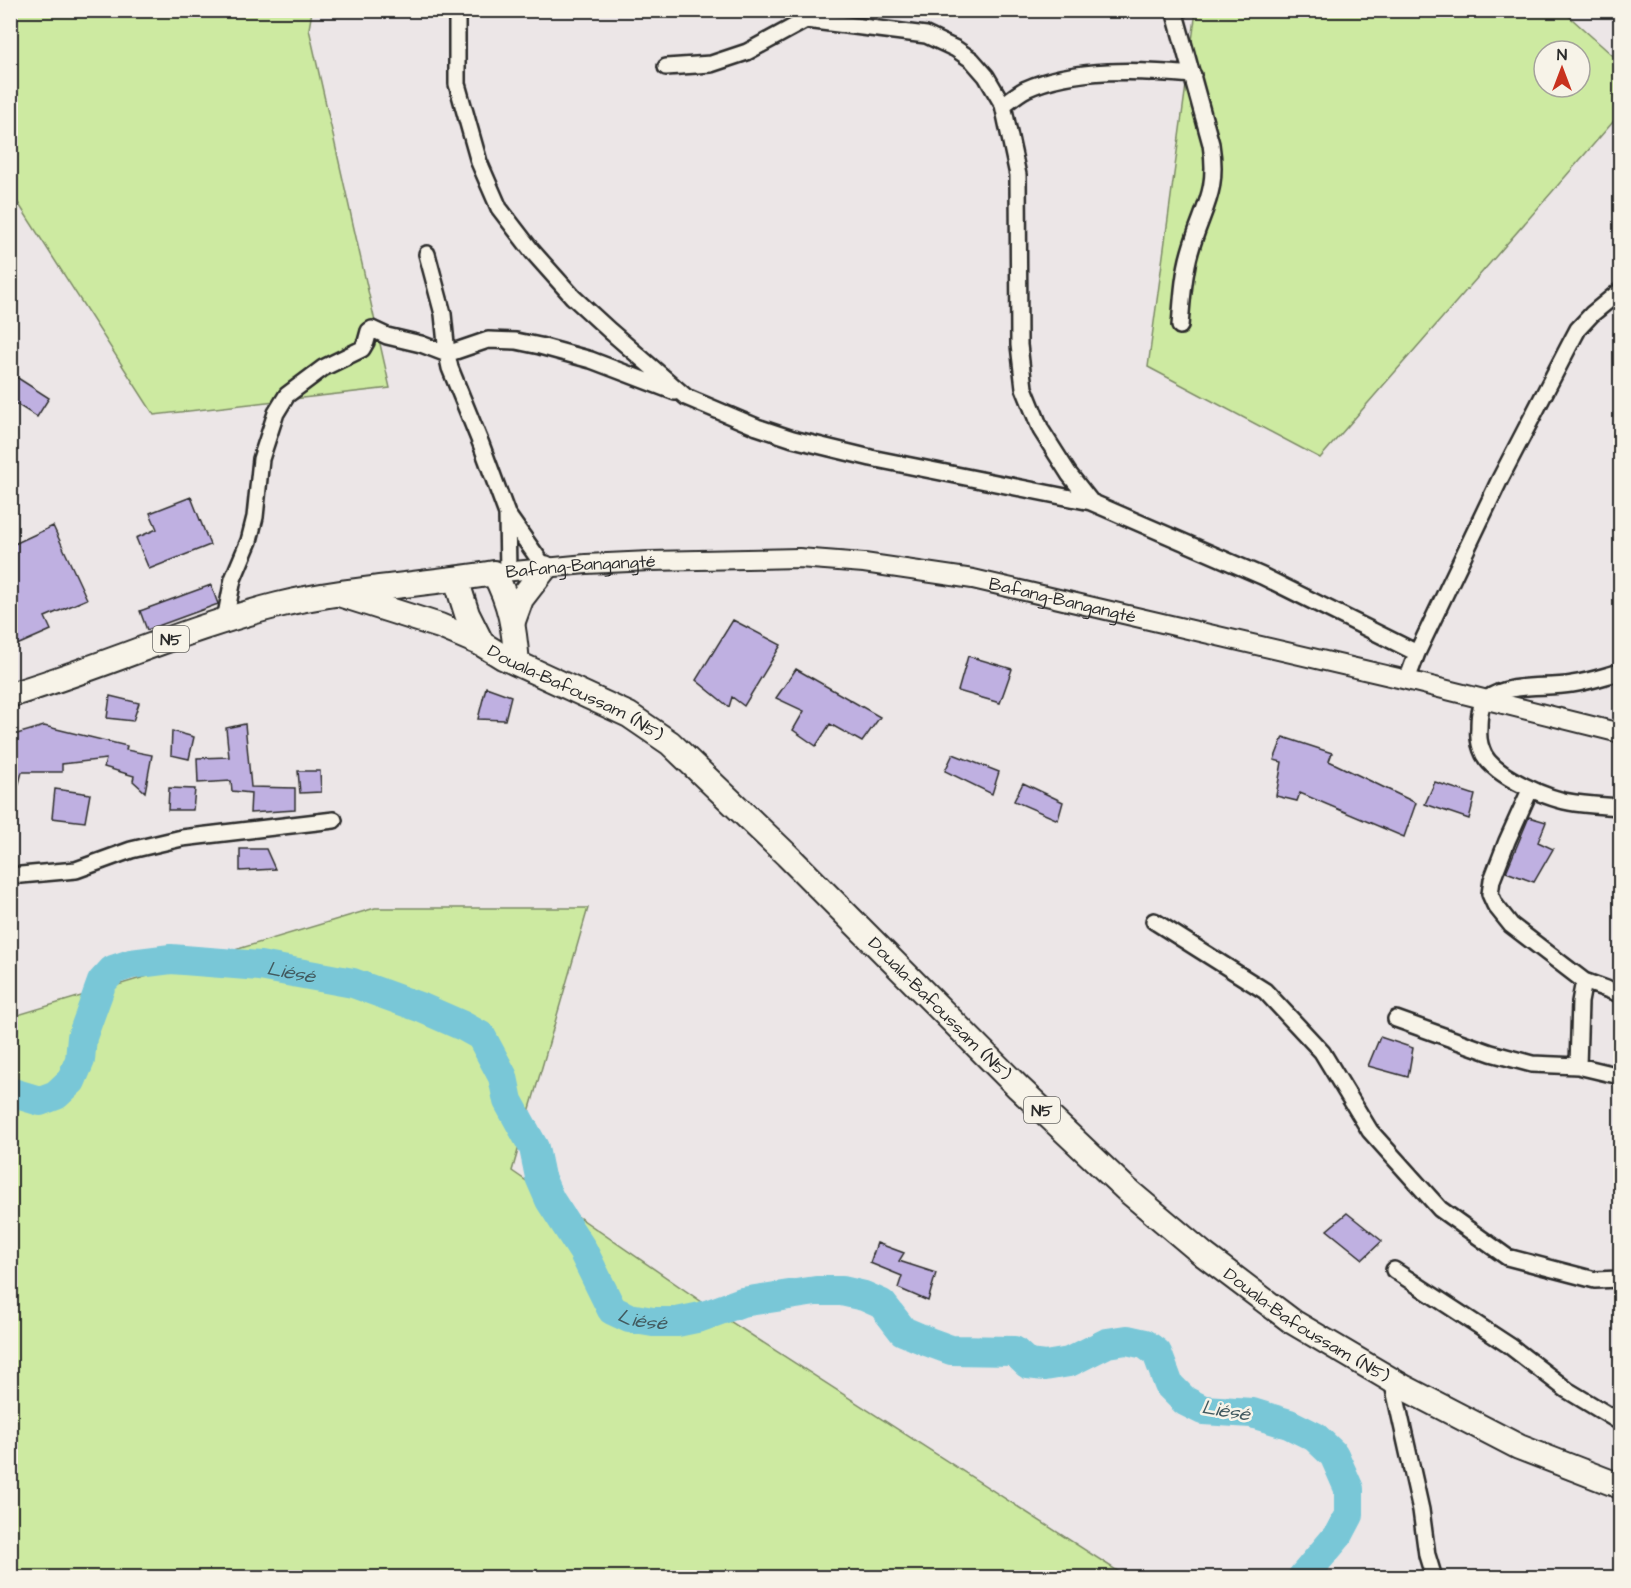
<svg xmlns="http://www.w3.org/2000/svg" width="1631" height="1588" viewBox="0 0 1631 1588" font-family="'Architects Daughter',sans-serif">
<rect width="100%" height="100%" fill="#ece6e7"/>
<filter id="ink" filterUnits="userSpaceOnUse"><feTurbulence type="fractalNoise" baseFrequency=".0167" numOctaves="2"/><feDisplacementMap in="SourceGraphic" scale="12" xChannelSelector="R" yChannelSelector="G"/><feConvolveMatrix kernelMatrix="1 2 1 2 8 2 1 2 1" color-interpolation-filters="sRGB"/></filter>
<g filter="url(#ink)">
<path fill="#cdeaa1" stroke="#7c8a66" stroke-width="1.5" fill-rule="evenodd" d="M 11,11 L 312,11 L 309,29 L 390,388 L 154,415 L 11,192 Z
M 1196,11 L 1563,11 L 1620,62 L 1620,114 L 1320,458 L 1148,367 ZM 1544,51 L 1580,51 L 1580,87 L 1544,87 Z
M 375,908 L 588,908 L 512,1171 L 731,1322 L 1127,1577 L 11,1577 L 11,1017 Z"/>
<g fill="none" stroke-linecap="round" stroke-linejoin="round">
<path stroke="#79c7d7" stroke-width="30" id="s1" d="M 10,1092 L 40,1101 L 56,1095 L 71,1081 L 80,1060 L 82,1037 L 102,982 L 113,970 L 131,964 L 171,959 L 260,966 L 353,983 L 422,1008 L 463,1026 L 481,1036 L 503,1077 L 508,1101 L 534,1148 L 540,1177 L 550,1200 L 583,1251 L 612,1310 L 629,1318 L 653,1322 L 677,1322 L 701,1317 L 742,1302 L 816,1291 L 842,1291 L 864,1296 L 882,1304 L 903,1331 L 929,1342 L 951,1350 L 1014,1351 L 1028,1364 L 1045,1366 L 1069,1362 L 1107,1343 L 1127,1340 L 1145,1344 L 1157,1353 L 1169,1385 L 1185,1401 L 1203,1410 L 1252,1413 L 1289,1424 L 1315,1437 L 1334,1455 L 1349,1489 L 1349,1515 L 1339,1534 L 1302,1578"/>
</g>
<path fill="#bfb0e1" stroke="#2b2b2b" stroke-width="1.5" d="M 10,373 L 49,398 L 37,417 L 10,400 Z
M 191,497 L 210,545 L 149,569 L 136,538 L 157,529 L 150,513 Z
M 53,526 L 87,599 L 45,617 L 51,630 L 10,648 L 10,546 Z
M 211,585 L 218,604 L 147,630 L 140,611 Z
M 733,620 L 781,645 L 744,706 L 732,697 L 729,707 L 696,680 Z
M 968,656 L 1012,669 L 1000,703 L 958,691 Z
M 796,669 L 880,717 L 862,742 L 830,724 L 816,746 L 793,730 L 804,711 L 776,698 Z
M 486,687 L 511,696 L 505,720 L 478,719 Z
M 110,696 L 139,703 L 133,721 L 107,718 Z
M 245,724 L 251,787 L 295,788 L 295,810 L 250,813 L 251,793 L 232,791 L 231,781 L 198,783 L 197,758 L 229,757 L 226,728 Z
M 44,726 L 127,746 L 126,750 L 152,755 L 145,792 L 133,781 L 134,776 L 104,767 L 106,759 L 62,764 L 62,772 L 22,772 L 15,799 L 10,798 L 10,736 Z
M 172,731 L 194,737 L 189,759 L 171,755 Z
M 1283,737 L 1332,753 L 1329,761 L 1416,803 L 1404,837 L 1300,793 L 1297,801 L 1276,796 L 1282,762 L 1274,760 Z
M 953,754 L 999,772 L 992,794 L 945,771 Z
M 298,771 L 320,771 L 321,792 L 300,793 Z
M 1435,782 L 1475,795 L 1469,819 L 1425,804 Z
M 1023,783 L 1063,802 L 1058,820 L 1014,801 Z
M 169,788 L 195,789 L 193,810 L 168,810 Z
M 55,789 L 90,794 L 85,822 L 52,818 Z
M 1529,817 L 1546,822 L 1538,842 L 1553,849 L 1534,882 L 1506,872 Z
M 240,849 L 266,849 L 275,869 L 240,871 Z
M 1380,1037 L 1413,1048 L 1408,1077 L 1368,1066 Z
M 1347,1213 L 1382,1241 L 1363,1259 L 1327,1230 Z
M 877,1243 L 904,1253 L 899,1261 L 936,1273 L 928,1301 L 898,1288 L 902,1276 L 870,1263 Z"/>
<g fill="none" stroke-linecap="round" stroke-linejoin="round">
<defs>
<path id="minor" d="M 457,10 L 457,84 L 479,162 L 499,208 L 532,251 L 573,297 L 610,331 L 686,397 L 757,427 L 793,439 L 871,458 L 1091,502
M 1174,10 L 1211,144 C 1219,194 1202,208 1190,252 C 1183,276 1182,302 1180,326
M 666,67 L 711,64 L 747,52 L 806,20 L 926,35 L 956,49 L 972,60 L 986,76 L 1003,105 L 1018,175 L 1019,345 L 1024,388 L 1041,430 L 1069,474 L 1091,502 L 1262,576 L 1417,653
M 1003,105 C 1010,100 1018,93 1026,89 C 1075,67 1141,70 1193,75
M 427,254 L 443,314 L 447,354 L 450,368 L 481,444 L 507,514 L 508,572
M 507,514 L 545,568
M 225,620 L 233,579 L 249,541 L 255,517 L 261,459 L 276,413 L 287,395 L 323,368 L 362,349 L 366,342 L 369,331 L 372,329 L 387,336 L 421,344 L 447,354 L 488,340 L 516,341 L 540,346 L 591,360 L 675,392
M 1620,672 C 1605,676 1588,682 1572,684 C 1545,689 1510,682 1487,699 C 1479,705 1479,719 1479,729 C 1478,738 1480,747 1484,755 C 1496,777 1550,800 1575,803 C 1590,805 1605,806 1620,807
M 1407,680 L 1417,653 L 1500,479 L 1569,346 L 1578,329 L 1592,314 L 1620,291
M 1530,790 L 1507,841 L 1492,880 L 1490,894 L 1495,905 L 1511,925 L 1584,981 L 1620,994
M 10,876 L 76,870 L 131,850 L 182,838 L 334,820
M 1154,921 L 1265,991 L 1322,1052 L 1370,1131 L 1440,1209 L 1507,1257 L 1595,1280 L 1620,1279
M 1584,981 L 1580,1002 L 1578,1066 L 1620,1076
M 1396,1019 L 1491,1053 L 1532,1064 L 1578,1066
M 1394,1270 L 1510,1346 L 1567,1390 L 1620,1422
M 1392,1380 L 1421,1510 L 1427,1555 L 1434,1578"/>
<g id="tertiary">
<path id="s2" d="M 494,573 L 586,564 L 650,561 L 799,558 L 864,563 L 973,579 L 1407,680 L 1620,733"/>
</g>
<g id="trunk">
<path id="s3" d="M 456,579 L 467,614 L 482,644 L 503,657 L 629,715 L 670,743 L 787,855 L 1018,1087 L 1127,1190 L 1203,1254 L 1293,1322 L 1405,1388 L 1519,1447 L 1620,1486"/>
<path d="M 342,595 L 440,626 L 482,644"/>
<path d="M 513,621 L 521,599 L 545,568"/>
<path d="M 10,695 C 100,668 187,628 278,605 C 349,588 422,585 494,573 C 511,604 514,628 517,663"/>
</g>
</defs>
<use href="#minor" stroke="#2b2b2b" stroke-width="20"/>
<use href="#tertiary" stroke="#2b2b2b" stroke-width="22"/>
<use href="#trunk" stroke="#2b2b2b" stroke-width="28"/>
<use href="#minor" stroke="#f7f3e8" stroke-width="15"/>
<use href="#tertiary" stroke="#f7f3e8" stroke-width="18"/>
<use href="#trunk" stroke="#f7f3e8" stroke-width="24"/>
</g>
</g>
<g text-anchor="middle" stroke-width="5" stroke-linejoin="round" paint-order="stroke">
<g fill="#f7f3e8" stroke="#686764" stroke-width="1.5">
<rect x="153" y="626" width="36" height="26" rx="4.5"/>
<rect x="1024" y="1097" width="36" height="26" rx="4.5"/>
</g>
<g font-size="16" font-weight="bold" fill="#2b2b2b">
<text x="171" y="645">N5</text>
<text x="1042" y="1116">N5</text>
</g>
<g font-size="18" fill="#2b2b2b" stroke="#f7f3e8">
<text dy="6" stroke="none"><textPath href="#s2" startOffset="87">Bafang-Bangangté</textPath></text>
<text dy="6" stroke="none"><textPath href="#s2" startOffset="573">Bafang-Bangangté</textPath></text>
<text dy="6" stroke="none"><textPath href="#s3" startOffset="176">Douala-Bafoussam (N5)</textPath></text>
<text dy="6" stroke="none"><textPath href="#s3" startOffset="662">Douala-Bafoussam (N5)</textPath></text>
<text dy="6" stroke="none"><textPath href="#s3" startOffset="1148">Douala-Bafoussam (N5)</textPath></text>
</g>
<g font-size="20" font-style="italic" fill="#425a5f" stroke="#f7f3e8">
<text dy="7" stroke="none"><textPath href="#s1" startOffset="370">Liésé</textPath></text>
<text dy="7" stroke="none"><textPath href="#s1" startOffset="910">Liésé</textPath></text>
<text transform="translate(1226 1410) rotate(9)" y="7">Liésé</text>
</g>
</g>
<rect width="1631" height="1588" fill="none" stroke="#f7f3e8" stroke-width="36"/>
<rect x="18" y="18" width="1595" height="1552" fill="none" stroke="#2b2b2b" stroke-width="2" filter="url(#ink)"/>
<g transform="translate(1562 69)"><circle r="28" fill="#f7f3e8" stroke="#a5a39c" stroke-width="1.5"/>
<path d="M0-4.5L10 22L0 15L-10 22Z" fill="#c8321e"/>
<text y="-9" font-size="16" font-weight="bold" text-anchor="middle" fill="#2b2b2b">N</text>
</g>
</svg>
